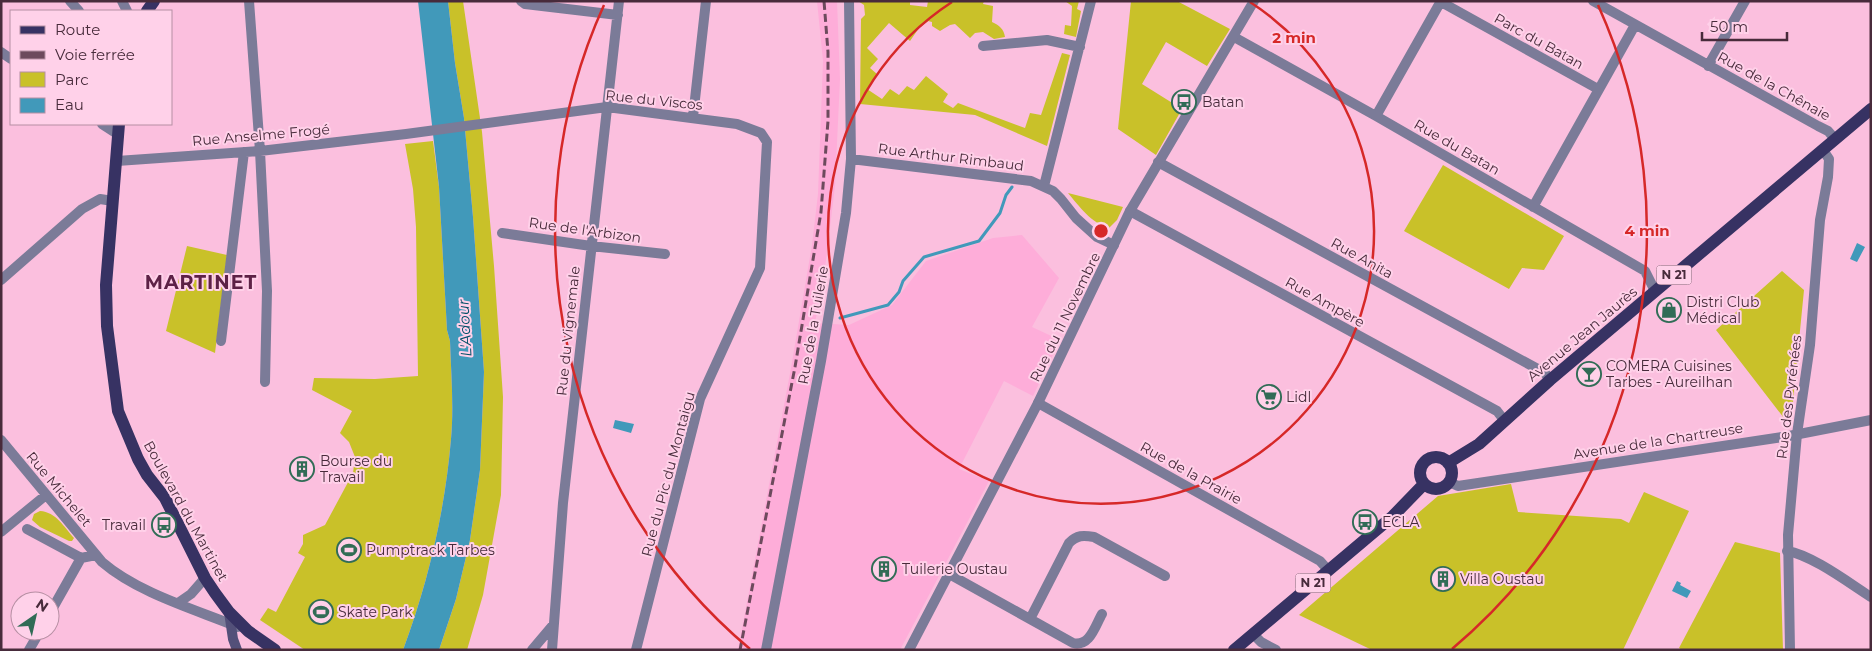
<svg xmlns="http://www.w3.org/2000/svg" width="1872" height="651" viewBox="0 0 1872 651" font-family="Montserrat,sans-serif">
<rect width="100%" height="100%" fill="#fbbfde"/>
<path fill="#feadd9" d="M 817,1 L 837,1 L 840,79 L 835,186 L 825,268 L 815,323 L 849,325 L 892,305 L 926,261 L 993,238 L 1022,235 L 1059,278 L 1032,327 L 1060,340 L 1033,396 L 1004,381 L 959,469 L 989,481 L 900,650 L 738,650 L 791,368 L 812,245 L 818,194 L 823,61 Z"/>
<path fill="#c9c129" d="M 448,1 L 463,1 L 482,132 L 494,266 L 503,397 L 501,495 L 483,595 L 467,650 L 439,650 L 456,599 L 470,540 L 480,470 L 484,372 L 473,217 L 464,118 L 455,63 Z
M 858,1 L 910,1 L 910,5 L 927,7 L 928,1 L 984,1 L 983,4 L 993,6 L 992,22 C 999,25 1004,29 1005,37 L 994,39 L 983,32 L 975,33 L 970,38 L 955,24 L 950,25 L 940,31 L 932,26 L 932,22 L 928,21 L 919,28 L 910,41 L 889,23 L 867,48 L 878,59 L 870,68 L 877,74 L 867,89 L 882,99 L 890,89 L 899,95 L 907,86 L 914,90 L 926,76 L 948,94 L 943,102 L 953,108 L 958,103 L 1025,128 L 1030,113 L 1041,115 L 1062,53 L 1070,55 L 1047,146 L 975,115 L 860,104 L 861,19 L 865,15 L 864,5 Z
M 1065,1 L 1079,1 L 1077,9 L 1081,11 L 1076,37 L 1064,34 L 1065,25 L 1071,26 L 1072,6 Z
M 1131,1 L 1177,1 L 1230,29 L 1207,66 L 1166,42 L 1142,84 L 1182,109 L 1156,155 L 1118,129 Z
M 433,141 L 439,187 L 447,330 L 450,341 C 451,373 454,407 451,439 C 445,511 428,583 403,650 L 305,650 L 260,620 L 268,608 L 276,612 L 305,557 L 298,553 L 303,544 L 303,535 L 325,525 L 353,473 L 355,457 L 349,442 L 340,433 L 352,411 L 312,390 L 314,378 L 375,379 L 418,376 L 416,227 L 413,189 L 405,144 Z
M 1443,165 L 1564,236 L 1544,270 L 1522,268 L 1509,289 L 1404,231 Z
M 1068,193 L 1123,207 L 1117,220 L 1109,228 C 1091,223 1079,206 1068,193 Z
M 187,246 L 227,255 L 215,353 L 166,331 Z
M 1782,271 L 1804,290 L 1791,422 L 1787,422 L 1716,330 Z
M 1511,484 L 1518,512 L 1621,519 L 1629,523 L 1644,492 L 1689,511 L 1623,650 L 1372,650 L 1299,615 L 1438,496 Z
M 40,511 C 56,512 64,527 74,538 L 72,541 L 69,541 L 40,527 L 32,520 L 34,514 Z
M 1735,542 L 1780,553 L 1783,650 L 1682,650 L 1679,648 Z"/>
<path fill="#4199ba" d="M 418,1 L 448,1 L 455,63 L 464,118 L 473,217 L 484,372 L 480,470 L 470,540 L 456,599 L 439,650 L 403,650 C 428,583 445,511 451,439 C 454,407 451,373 450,341 L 447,330 L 439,187 Z
M 1857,243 L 1865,247 L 1857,262 L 1850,259 Z
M 615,420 L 634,424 L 631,433 L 613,428 Z
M 1677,581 L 1681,583 L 1680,585 L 1691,591 L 1687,598 L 1672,591 Z"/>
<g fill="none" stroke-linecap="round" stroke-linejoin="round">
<path stroke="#4199ba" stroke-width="3" d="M 840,318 L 888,305 L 899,292 L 903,281 L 924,257 L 979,241 L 1000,213 L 1006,195 L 1012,187"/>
<path stroke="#7b7b98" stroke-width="10" d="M 70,1 L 79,11
M 122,1 L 127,11
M 249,1 L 260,151 L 267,291 L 265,382
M 521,1 L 525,4 L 618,15
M 1593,1 L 1818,126 L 1828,131 L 1835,139
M 1441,2 L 1598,89
M 1234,37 L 1376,116 L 1645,271 L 1655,291
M 983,46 L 1047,40 L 1080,47
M 1708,66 L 1745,1
M 1376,116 L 1441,1
M 693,117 L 706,1
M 851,159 L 1031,181 L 1053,191 L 1061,199 L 1076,218 L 1097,237 L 1114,245
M 117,161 L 260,151 L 406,134 L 607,107 L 737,124 L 761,133 L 767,142 L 760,268 L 700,399 L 636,650
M 1158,162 L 1545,373 L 1550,380
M 1044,186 L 1091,1
M 1533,207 L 1635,25
M 1130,211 L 1497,411 L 1504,420
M 502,233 L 591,246 L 665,254
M 1,280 L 82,209 L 100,199 L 113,201
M 221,341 L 244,152
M 1038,403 L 1320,561 L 1328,570
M 1,440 L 102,562 C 138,593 194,609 238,627
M 1449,482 L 1458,486 L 1789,436 L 1871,420
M 27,529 L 81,558
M 1,532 L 46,495
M 1787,551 C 1812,555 1849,583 1871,597
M 949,574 L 1073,643 C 1090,647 1095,626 1102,614
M 178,603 L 191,594 L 205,578
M 50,613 L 81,558 L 96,555
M 1030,619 L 1069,543 C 1077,535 1083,535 1094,537 L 1165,576
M 1253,634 L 1261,642 L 1276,650
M 29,650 L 40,631
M 532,650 L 554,624
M 552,650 L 563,503 L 619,1
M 766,650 L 821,361 L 846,213 L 851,159 L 849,1"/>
<path stroke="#7b7b98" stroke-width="10" d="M 1,52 L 11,59
M 102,124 L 119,135
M 909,650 L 1038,403 L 1130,211 L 1254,1
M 1790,650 L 1788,535 L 1797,434 L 1810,345 L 1820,220 L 1828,177 L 1829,159 L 1823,150"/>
<path stroke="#535079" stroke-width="10" d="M 229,612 L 233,639 L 237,650"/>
<path stroke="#373263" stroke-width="12" d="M 147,11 L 154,1
M 119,124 L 106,285 L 107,326 L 118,411 L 138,459 L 147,475 L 165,498 L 205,578 L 215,593 L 229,612 L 248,631 L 275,650
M1420 473a16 16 0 1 1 32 0a16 16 0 1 1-32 0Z
M 1448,463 L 1479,444 L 1550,380 L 1871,109
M 1234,650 L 1393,516 L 1424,484"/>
<path stroke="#6d4a5d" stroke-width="3" stroke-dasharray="8 4" stroke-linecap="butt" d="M 740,650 L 795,367 L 821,212 L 828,121 L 828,52 L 824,1"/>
</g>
<g fill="none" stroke="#d62828" stroke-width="2.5">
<path d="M1250 2A273 273 0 1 1 952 2"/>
<path d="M750 649A546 546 0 0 1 604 5M1598 5A546 546 0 0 1 1452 649"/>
</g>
<defs>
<symbol id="bus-ring" viewBox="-11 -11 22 22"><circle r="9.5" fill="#ffd1e9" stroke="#316c56" stroke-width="1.5"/><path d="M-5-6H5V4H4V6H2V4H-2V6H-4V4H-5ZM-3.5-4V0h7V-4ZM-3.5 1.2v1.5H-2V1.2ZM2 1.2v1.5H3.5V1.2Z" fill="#316c56"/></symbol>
<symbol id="shop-ring" viewBox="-11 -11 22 22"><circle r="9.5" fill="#ffd1e9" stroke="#316c56" stroke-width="1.5"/><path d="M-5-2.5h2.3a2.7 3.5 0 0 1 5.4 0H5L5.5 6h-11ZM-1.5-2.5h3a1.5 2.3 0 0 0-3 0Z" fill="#316c56"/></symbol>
<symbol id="bar-ring" viewBox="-11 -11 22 22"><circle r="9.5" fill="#ffd1e9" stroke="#316c56" stroke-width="1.5"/><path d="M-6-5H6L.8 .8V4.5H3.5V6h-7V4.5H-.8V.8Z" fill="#316c56"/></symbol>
<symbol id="supermarket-ring" viewBox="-11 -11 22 22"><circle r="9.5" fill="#ffd1e9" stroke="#316c56" stroke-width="1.5"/><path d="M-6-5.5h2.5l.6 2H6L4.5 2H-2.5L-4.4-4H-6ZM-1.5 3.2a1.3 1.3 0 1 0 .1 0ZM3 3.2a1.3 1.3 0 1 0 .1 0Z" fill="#316c56"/></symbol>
<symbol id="building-ring" viewBox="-11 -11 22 22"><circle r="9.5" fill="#ffd1e9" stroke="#316c56" stroke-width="1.5"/><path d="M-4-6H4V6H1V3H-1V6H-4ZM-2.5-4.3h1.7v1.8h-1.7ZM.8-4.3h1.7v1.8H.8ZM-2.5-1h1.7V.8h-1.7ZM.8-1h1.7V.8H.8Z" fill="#316c56"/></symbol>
<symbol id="stadium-ring" viewBox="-11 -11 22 22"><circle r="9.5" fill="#ffd1e9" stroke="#316c56" stroke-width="1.5"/><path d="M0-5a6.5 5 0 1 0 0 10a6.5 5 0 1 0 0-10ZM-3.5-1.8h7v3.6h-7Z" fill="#316c56"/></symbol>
</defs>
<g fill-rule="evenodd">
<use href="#bus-ring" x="1170" y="88" width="28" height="28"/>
<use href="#shop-ring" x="1655" y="296" width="28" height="28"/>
<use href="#bar-ring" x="1575" y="360" width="28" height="28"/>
<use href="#supermarket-ring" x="1255" y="383" width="28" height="28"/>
<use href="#building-ring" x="288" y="455" width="28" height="28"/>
<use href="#bus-ring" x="1351" y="508" width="28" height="28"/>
<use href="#bus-ring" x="150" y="511" width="28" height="28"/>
<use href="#stadium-ring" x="335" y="536" width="28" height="28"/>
<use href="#building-ring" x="870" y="555" width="28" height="28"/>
<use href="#building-ring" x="1429" y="565" width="28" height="28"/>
<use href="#stadium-ring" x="307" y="598" width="28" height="28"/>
</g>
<g text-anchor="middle" stroke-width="4" stroke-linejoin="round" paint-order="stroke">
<g fill="#ffd1e9" stroke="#7f5d6f" stroke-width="1">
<rect x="1656.5" y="265.5" width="35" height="19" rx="4"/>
<rect x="1295.5" y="573.5" width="35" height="19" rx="4"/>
</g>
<g font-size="12" font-weight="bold" fill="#482b3b">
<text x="1674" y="279">N 21</text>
<text x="1313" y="587">N 21</text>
</g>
<g font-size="14" fill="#482b3b" stroke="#ffd1e9">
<text transform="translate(1539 41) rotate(29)" y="5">Parc du Batan</text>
<text transform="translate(1774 86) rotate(29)" y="5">Rue de la Chênaie</text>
<text transform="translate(654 100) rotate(6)" y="5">Rue du Viscos</text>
<text transform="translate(261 135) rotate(-5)" y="5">Rue Anselme Frogé</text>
<text transform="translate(1457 147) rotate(30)" y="5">Rue du Batan</text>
<text transform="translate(951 157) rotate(7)" y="5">Rue Arthur Rimbaud</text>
<text transform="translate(585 230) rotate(8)" y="5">Rue de l'Arbizon</text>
<text transform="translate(1362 258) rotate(29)" y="5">Rue Anita</text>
<text transform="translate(1325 302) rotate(29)" y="5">Rue Ampère</text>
<text transform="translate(1065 317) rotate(-64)" y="5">Rue du 11 Novembre</text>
<text transform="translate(813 325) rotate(-80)" y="5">Rue de la Tuilerie</text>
<text transform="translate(568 331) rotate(-84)" y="5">Rue du Vignemale</text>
<text transform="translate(1582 334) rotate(-40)" y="5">Avenue Jean Jaurès</text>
<text transform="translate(1789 397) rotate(-83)" y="5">Rue des Pyrénées</text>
<text transform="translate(1658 441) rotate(-9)" y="5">Avenue de la Chartreuse</text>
<text transform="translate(1191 473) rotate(29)" y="5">Rue de la Prairie</text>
<text transform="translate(668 474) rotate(-75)" y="5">Rue du Pic du Montaigu</text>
<text transform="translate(59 489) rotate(50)" y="5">Rue Michelet</text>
<text transform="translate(186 511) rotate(61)" y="5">Boulevard du Martinet</text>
</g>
<g font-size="14" fill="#482b3b" stroke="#ffd1e9" text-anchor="start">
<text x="1202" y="107">Batan</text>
<text x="1686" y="307">Distri Club<tspan x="1686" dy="16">Médical</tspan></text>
<text x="1606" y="371">COMERA Cuisines<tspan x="1606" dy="16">Tarbes - Aureilhan</tspan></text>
<text x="1286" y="402">Lidl</text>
<text x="320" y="466">Bourse du<tspan x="320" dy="16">Travail</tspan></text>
<text x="1382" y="527">ECLA</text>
<text x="146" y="530" text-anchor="end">Travail</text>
<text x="366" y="555">Pumptrack Tarbes</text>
<text x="902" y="574">Tuilerie Oustau</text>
<text x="1460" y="584">Villa Oustau</text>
<text x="338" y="617">Skate Park</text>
</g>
<g font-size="15" font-style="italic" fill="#004f67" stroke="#ffd1e9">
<text transform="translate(465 328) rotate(-93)" y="5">L'Adour</text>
</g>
<g font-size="19" font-weight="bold" letter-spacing="1" fill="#5d2146" stroke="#ffd1e9">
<text x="201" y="289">MARTINET</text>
</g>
</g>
<circle cx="1101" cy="231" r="8" fill="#d62828" stroke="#ffd1e9" stroke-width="2.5"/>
<g font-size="15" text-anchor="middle" font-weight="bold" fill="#d62828" stroke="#ffd1e9" stroke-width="4" stroke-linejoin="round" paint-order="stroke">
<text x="1294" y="43">2 min</text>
<text x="1647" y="236">4 min</text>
</g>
<rect width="1872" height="651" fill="none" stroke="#482b3b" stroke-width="5"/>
<rect x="10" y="10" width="162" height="115" fill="#ffd1e9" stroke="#b68fa3"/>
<rect x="20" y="26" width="25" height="8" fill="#373263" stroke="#b68fa3"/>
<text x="55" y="35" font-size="15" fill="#482b3b">Route</text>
<rect x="20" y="51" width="25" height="8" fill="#6d4a5d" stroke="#b68fa3"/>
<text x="55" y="60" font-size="15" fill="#482b3b">Voie ferrée</text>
<rect x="20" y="72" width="25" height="15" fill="#c9c129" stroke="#b68fa3"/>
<text x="55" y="85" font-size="15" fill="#482b3b">Parc</text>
<rect x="20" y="98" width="25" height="15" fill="#4199ba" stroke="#b68fa3"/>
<text x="55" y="110" font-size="15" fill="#482b3b">Eau</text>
<g transform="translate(35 616) rotate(34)"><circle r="24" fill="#ffd1e9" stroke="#b68fa3"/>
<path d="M0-4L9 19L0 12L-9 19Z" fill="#316c56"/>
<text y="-8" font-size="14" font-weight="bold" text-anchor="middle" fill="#482b3b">N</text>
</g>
<path d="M1702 32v8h85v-8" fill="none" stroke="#482b3b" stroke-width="2.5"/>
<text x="1710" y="32" font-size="15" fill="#482b3b" stroke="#ffd1e9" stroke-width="4" paint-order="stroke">50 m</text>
</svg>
